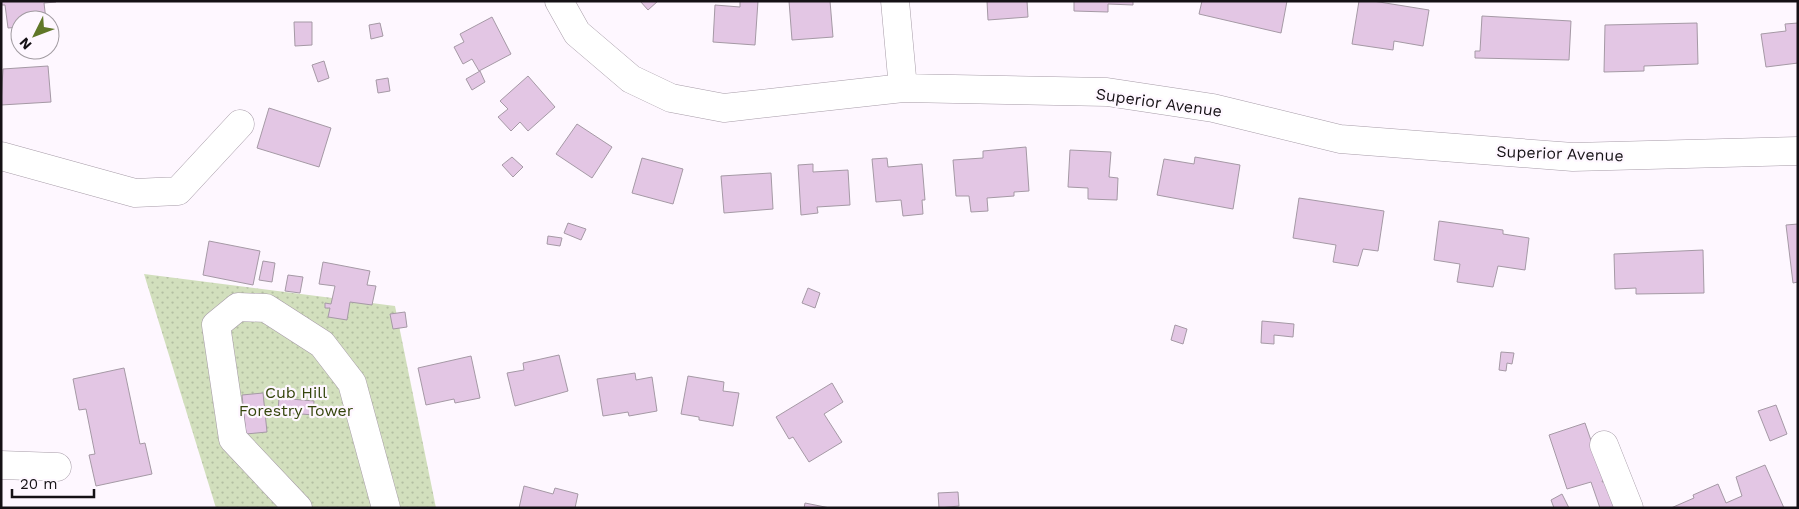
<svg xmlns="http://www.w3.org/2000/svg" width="1799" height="509" viewBox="0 0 1799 509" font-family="'Work Sans',sans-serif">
<defs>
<pattern id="park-dots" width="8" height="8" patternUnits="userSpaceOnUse" patternTransform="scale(1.25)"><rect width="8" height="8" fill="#d2dfbd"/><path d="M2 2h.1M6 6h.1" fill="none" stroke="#b3bea2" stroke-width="1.8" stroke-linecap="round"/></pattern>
</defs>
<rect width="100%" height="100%" fill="#fef7ff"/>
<path fill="url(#park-dots)" d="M 144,274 L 395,306 L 436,508 L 216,508 Z"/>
<path fill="#e3c6e4" stroke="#a599a5" d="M 1,1 L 56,1 L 56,2 L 44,3 L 46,20 L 20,20 L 20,27 L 8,28 L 5,5 L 1,5 Z
M 640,1 L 658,1 L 648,10 Z
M 740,1 L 758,1 L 755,45 L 713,42 L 715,5 L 740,7 Z
M 789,1 L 830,1 L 833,37 L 792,40 Z
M 987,1 L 1027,1 L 1028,17 L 988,20 Z
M 1074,1 L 1133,1 L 1133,5 L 1108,4 L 1108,12 L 1074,11 Z
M 1202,1 L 1287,1 L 1281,33 L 1199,14 Z
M 1359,1 L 1373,1 L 1429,10 L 1423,46 L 1394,41 L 1393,50 L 1352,44 Z
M 1482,16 L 1571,21 L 1569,60 L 1475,58 L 1475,51 L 1480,51 Z
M 492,17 L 511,54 L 479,71 L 472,59 L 463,64 L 454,47 L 464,42 L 460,34 Z
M 294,22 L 312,22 L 312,45 L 295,46 Z
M 380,23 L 383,36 L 371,39 L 369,25 Z
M 1697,23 L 1698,64 L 1644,66 L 1644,71 L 1604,72 L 1605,25 Z
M 1798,23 L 1798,63 L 1766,67 L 1761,34 L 1786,31 L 1785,24 Z
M 324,61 L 329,78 L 318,82 L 312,65 Z
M 48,66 L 51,102 L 1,105 L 3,69 Z
M 480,71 L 485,82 L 472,90 L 466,79 Z
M 528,76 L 555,107 L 528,131 L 520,122 L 511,131 L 498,117 L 508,109 L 500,101 Z
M 388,78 L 390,91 L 378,93 L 376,80 Z
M 269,108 L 331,128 L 319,167 L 257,148 Z
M 577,124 L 612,147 L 592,178 L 556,154 Z
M 1026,147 L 1029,191 L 1014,192 L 1014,196 L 987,198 L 988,211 L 971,212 L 969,196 L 956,196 L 953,160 L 983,158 L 983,151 Z
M 1070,150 L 1111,152 L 1109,177 L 1118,178 L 1117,200 L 1088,199 L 1088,188 L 1068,187 Z
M 512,157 L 523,167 L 513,177 L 502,165 Z
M 1195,157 L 1240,165 L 1233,209 L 1157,195 L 1164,159 L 1194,164 Z
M 642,158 L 683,169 L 673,204 L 632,193 Z
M 887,158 L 888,167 L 922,164 L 925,200 L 922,200 L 923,214 L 903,216 L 901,200 L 876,202 L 872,159 Z
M 813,164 L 813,172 L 848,170 L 850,205 L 817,207 L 818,213 L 801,215 L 798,165 Z
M 771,173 L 773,209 L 724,213 L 721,176 Z
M 1299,198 L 1384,211 L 1378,251 L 1363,249 L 1358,266 L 1333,262 L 1336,245 L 1293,238 Z
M 1439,221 L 1503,230 L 1503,234 L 1529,238 L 1525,270 L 1498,266 L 1493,287 L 1457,282 L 1460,264 L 1434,260 Z
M 568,223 L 586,229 L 581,240 L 564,233 Z
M 1798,224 L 1798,282 L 1793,283 L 1786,225 Z
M 548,236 L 562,238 L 560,246 L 547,244 Z
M 209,241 L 260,251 L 253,285 L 203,275 Z
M 1703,250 L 1704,293 L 1636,294 L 1636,288 L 1615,289 L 1614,254 Z
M 263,261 L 275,263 L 272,282 L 259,280 Z
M 323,262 L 370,271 L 367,285 L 376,286 L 372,305 L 350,302 L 347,320 L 328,317 L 330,308 L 325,308 L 325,303 L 331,304 L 335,286 L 319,284 Z
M 288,275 L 303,277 L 300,293 L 285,291 Z
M 808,288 L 820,293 L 815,308 L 802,303 Z
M 405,312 L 407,327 L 393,329 L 390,314 Z
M 1262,321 L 1294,324 L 1293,337 L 1274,335 L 1274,344 L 1261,343 Z
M 1175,325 L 1187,329 L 1183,344 L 1171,340 Z
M 1501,352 L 1514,353 L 1512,364 L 1507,363 L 1506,371 L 1499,370 Z
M 559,355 L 568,391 L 515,406 L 507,373 L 524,370 L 523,363 Z
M 471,356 L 480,398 L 455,403 L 454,399 L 426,405 L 418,368 Z
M 124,368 L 140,444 L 145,443 L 152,474 L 96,486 L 89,455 L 95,454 L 86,409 L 79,410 L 73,379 Z
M 635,373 L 636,380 L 652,377 L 657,411 L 629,416 L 628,412 L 603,416 L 597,379 Z
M 688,376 L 724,382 L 723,391 L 739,393 L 733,426 L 699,420 L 699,417 L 681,414 Z
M 832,383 L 843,402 L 824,414 L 842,442 L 809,462 L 793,437 L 789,439 L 776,417 Z
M 263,393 L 267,432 L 246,434 L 242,395 Z
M 279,398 L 314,401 L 313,415 L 278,412 Z
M 1776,405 L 1787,434 L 1770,441 L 1758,411 Z
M 1585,423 L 1604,478 L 1602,482 L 1609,480 L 1619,508 L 1600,508 L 1591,482 L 1567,489 L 1549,435 Z
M 1765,465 L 1784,508 L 1671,508 L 1694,498 L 1693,495 L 1718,484 L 1726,503 L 1742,496 L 1736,477 Z
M 524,486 L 553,494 L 555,488 L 578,494 L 575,508 L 519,508 Z
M 958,492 L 959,506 L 939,508 L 938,493 Z
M 1562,494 L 1569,508 L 1554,508 L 1551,500 Z
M 805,503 L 830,508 L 804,508 Z"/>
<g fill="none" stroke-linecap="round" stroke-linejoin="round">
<defs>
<path id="minor" d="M 559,1 L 577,33 L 631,79 L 671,98 L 724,108 L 903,88 L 1107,92 L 1213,108 L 1340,139 L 1573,157 L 1798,151
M 895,1 L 903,88
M 1,156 L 135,193 L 178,191 L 240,124
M 1604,445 L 1629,508
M 1,465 L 57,467
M 298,508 L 233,439 L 216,325 L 238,307 L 266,308 L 322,344 L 352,383 L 386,508"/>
</defs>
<use href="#minor" stroke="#a79ca8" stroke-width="29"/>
<use href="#minor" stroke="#fff" stroke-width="28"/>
</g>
<g text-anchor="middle" stroke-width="4.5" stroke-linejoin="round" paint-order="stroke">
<g font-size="16" fill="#151115" stroke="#fef7ff">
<text transform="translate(1159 102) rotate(8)" y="6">Superior Avenue</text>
<text transform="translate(1560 153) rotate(2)" y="6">Superior Avenue</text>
</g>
<g font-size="16" fill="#35450c" stroke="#fef7ff">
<text x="296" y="398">Cub Hill<tspan x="296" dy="18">Forestry Tower</tspan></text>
</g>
</g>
<rect width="1799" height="509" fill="none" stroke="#151115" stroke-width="5"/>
<g transform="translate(35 35) rotate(228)"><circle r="24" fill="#fef7ff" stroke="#a19ba1"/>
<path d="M0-4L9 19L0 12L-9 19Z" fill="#607728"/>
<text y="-8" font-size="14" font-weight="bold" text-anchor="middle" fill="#151115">N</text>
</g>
<path d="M12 489v8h82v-8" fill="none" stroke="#151115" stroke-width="2.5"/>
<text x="20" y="489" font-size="15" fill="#151115" stroke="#fef7ff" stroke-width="4" paint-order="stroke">20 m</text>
</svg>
